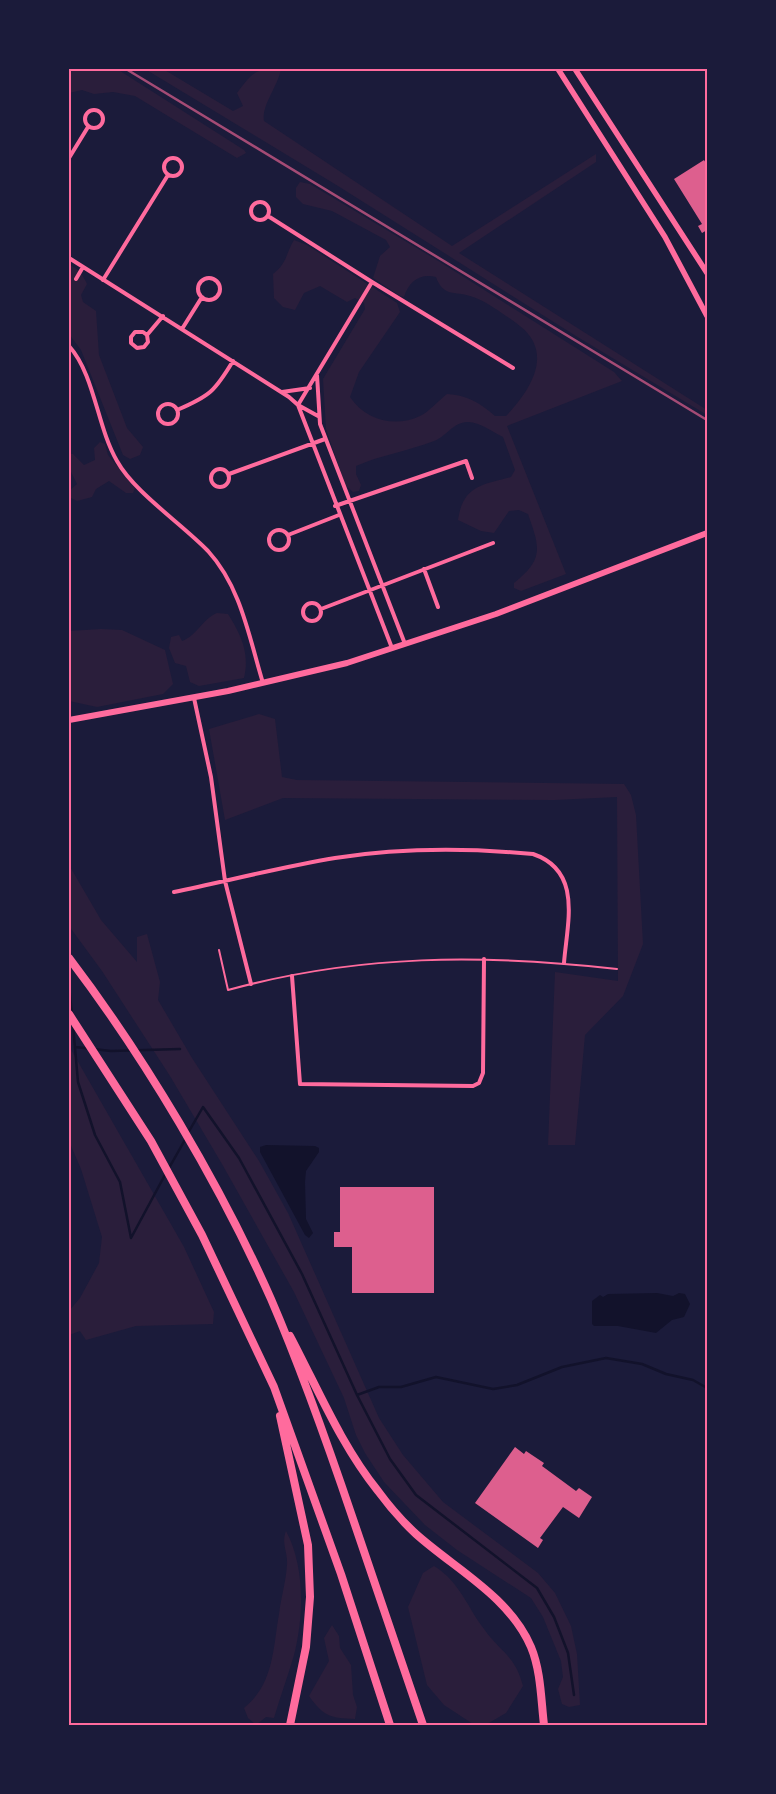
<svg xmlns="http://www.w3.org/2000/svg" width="776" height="1794" viewBox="0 0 776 1794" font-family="Quicksand,sans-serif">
<rect width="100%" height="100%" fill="#1b1b3a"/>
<path fill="#2a1e3b" d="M 69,69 L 117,69 L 244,150 L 246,153 L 237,158 L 135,96 L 113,92 L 94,94 L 82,90 L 69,93 Z
M 145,69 L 163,69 L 233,111 L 243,106 L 237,93 C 253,72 254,69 281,69 C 278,86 261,106 264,121 L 452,246 L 596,154 L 596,162 L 459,253 L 707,410 L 707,415 L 576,336 L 338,186 Z
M 300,182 L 310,184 L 440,262 L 614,372 L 622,381 L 507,426 L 566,574 L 521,591 L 514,588 L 514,583 C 544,559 540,548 528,514 L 519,510 L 509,511 L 494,533 L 481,531 L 458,520 C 463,486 481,485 511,477 L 515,470 L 503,437 C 493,432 478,421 467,422 C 452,423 446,437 434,441 C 408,451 381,455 356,466 L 356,474 L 361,485 L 359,491 L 353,492 L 345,485 L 326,429 L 323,379 L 365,309 L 364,303 L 355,298 L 347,302 L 320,286 L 304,293 L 295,310 L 283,307 L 274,298 L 273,274 C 288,262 285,255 294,240 L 307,245 L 397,303 L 400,312 L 359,372 L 350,397 C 365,420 395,428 420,416 C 429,412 439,400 447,394 C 467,395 480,403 495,416 L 506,416 C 522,399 544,371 535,346 C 531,333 517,323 506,316 C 496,309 482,299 470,296 C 455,291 443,297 436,277 C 420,273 409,281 404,297 L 400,296 L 373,278 L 380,256 L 390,247 L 386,240 L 332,211 L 303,204 L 296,197 L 296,188 Z
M 69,265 C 78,268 83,275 87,284 L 81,295 L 83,302 L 96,311 L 99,355 L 127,428 L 143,447 L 140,455 L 130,459 L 123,455 L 81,350 L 69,334 Z
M 100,442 L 105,444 L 108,455 L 135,488 L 133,493 L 126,493 L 109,481 L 96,489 L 92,497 L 77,501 L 69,497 L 69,491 L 77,484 L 69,468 L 69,454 L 73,454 L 84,465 L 95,460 L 94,448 Z
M 217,613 L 228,614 C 241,635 250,653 244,678 L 199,686 L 190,682 L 186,666 L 175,663 L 169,648 L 171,637 L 179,635 L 182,641 C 197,636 202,619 217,613 Z
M 101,629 L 122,630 L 165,650 L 173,684 L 163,694 L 97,707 L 69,701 L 69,631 Z
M 259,714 L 275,719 L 282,777 L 297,780 L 624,784 L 631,795 L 636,815 L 643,944 L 623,996 L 585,1035 L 575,1145 L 548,1145 L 555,972 L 618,981 L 617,797 L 554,800 L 283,798 L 225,820 L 209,729 Z
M 69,865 L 101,920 L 137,962 L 137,937 L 147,934 L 160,982 L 158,1000 L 192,1058 L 259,1161 L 288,1213 L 379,1418 L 403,1455 L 443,1502 L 538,1573 L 555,1593 L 571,1626 L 577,1654 L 580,1705 L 569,1707 L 562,1704 L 558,1689 L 563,1677 L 561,1661 L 543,1617 L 531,1598 L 457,1550 L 425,1525 L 384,1482 L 365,1453 L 356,1435 L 344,1398 L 294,1292 L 222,1164 L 170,1076 L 102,971 L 69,926 Z
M 69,1046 L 184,1247 L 214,1312 L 213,1324 L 136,1326 L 86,1340 L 80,1331 L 69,1335 L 69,1311 L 80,1298 L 99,1263 L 102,1237 L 81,1169 L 69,1141 Z
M 286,1531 C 305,1566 304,1617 294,1655 C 288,1676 280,1697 274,1718 L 266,1717 L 256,1725 L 248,1718 L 244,1708 C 274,1684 273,1648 279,1614 C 281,1598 286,1581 287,1565 C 288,1552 281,1544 286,1531 Z
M 434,1566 C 460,1582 467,1607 484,1629 C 501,1653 515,1655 523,1686 L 506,1713 L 487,1724 L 473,1724 L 444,1705 L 427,1685 L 408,1607 L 423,1573 Z
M 332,1625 L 339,1636 L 340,1648 L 351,1665 L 353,1695 L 357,1707 L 355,1719 C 331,1718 324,1717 309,1696 L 329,1661 L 324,1638 Z"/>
<path fill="#12122b" d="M 266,1145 L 315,1146 L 319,1148 L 319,1152 L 306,1171 L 305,1182 L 306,1219 L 313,1233 L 309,1238 L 305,1235 L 260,1152 L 260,1147 Z
M 657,1293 L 673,1296 L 679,1293 L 685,1294 L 690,1304 L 684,1317 L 672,1320 L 656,1333 L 618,1326 L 594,1326 L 592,1324 L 592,1301 L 600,1295 L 603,1297 L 608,1294 Z"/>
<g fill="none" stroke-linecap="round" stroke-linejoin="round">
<path stroke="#12122b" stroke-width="2.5" d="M 69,986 L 72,1015
M 73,1025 L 78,1082 L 95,1135 L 120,1182 L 131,1238 L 166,1173
M 75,1047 L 111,1051 L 180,1049
M 188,1133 L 203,1107 L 239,1158 L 302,1274 L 357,1395 L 390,1459 L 416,1495 L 537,1588 L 554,1617 L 568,1653 L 574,1695
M 169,1168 L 186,1138
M 357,1395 L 379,1387 L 401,1387 L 436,1377 L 493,1389 L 517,1385 L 562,1367 L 606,1358 L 642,1364 L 666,1374 L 693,1380 L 707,1388"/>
</g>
<path fill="#dd5f8e" d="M 704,160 L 707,165 L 707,230 L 702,233 L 698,226 L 702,224 L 674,179 Z
M 340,1187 L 434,1187 L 434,1293 L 352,1293 L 352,1247 L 334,1247 L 334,1232 L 340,1232 Z
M 515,1447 L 524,1454 L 526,1451 L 544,1463 L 542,1466 L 576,1491 L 579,1488 L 592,1497 L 579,1518 L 563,1507 L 540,1538 L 543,1540 L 538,1548 L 475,1503 Z"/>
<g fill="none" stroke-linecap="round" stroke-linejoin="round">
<path stroke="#ff6b9d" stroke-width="2" d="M 219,950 L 228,990 C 360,954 482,954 617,969"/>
<path stroke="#ff6b9d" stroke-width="4" d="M85 119a9 9 0 1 1 18 0a9 9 0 1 1-18 0Z
M164 167a9 9 0 1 1 18 0a9 9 0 1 1-18 0Z
M 69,158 L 88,127
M251 211a9 9 0 1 1 18 0a9 9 0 1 1-18 0Z
M 268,216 L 372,282 L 513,368
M 69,258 L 289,397 L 298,405 L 318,416
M198 289a11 11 0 1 1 22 0a11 11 0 1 1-22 0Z
M 76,279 L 83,267
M 103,280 L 168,175
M 182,329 L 202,297
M 147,335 L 143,332 L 135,332 L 131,337 L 131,343 L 137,348 L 144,347 L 148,342 L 147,335 L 163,316
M 69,346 C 95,375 97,427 117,461 C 134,492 182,524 208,551 C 241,587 249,637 263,683
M 317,375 L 320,424 L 405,644
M 282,392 L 310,388
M158 414a10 10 0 1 1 20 0a10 10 0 1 1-20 0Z
M 298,405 L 392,648
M 298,405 L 372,282
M 177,410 C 210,396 215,391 233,361
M211 478a9 9 0 1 1 18 0a9 9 0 1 1-18 0Z
M 229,474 L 325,439
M 335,506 L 466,461 L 472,478
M269 540a10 10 0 1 1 20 0a10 10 0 1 1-20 0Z
M 288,535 L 339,515
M 424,569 L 438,607
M303 612a9 9 0 1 1 18 0a9 9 0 1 1-18 0Z
M 321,609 L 493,543
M 194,698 L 211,777 L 225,881 L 251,984
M 174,892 C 227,881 281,867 335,858 C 399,848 468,848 533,854 C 583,871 567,923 564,963
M 292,976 L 300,1084 L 473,1086 L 479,1083 L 483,1073 L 484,959"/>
<path stroke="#ff6b9d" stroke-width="5.5" d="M 558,69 L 665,237 L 707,316
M 575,69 L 707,273"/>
<path stroke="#ff6b9d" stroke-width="6" d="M 69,720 L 228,691 L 347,663 L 496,614 L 707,533"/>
<path stroke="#ff6b9d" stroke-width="8" d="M 69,958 C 145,1058 220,1184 271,1299 C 302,1371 328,1445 353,1519 C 376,1588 400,1656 423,1725
M 69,1014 L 151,1141 L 202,1235 L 274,1387 L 341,1574 L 390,1725
M 290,1336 C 318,1389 341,1445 378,1491 C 389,1506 402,1521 416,1534 C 455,1569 509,1596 531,1647 C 541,1671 541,1700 544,1725
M 280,1416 L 308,1545 L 310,1597 L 306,1647 L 290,1725"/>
<path stroke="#a44b75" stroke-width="2.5" d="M 126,69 L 707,420"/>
</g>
<rect width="776" height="1794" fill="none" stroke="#1b1b3a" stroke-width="140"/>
<rect x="70" y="70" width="636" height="1654" fill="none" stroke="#ff6b9d" stroke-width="2"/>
</svg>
